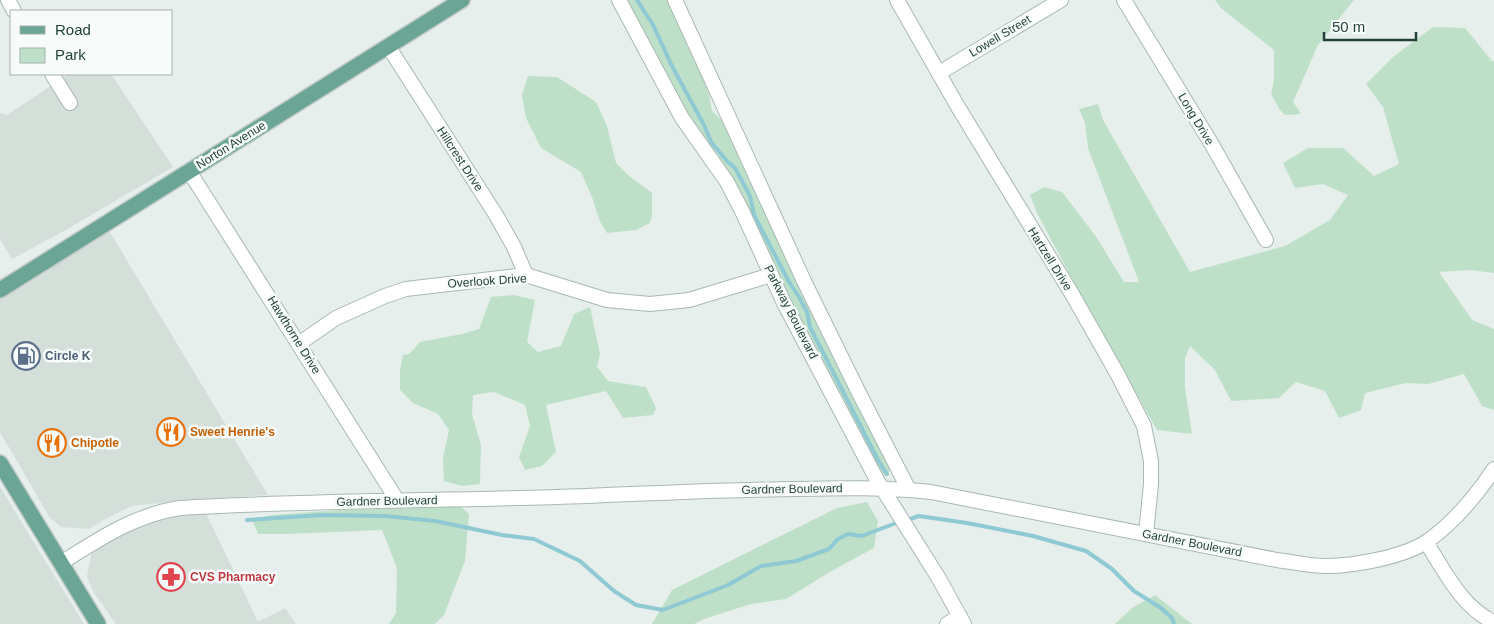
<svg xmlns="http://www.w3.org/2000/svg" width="1494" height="624" viewBox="0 0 1494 624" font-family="Helvetica,sans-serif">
<rect width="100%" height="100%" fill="#e6efeb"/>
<path fill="#d4dfda" d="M 69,74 L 111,74 L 173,167 L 64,231 L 12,259 L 0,239 L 0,113 L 7,115 Z
M 108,229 L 268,495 L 191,500 L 132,506 L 107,518 L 89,529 L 61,527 L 50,518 L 0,432 L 0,297 Z
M 0,487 L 84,624 L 0,624 Z
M 205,511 L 258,622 L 285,608 L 296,624 L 116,624 L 94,593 L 87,577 L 92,550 L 106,540 L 159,518 Z"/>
<path fill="#bfe0c8" d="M 624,0 L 670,0 L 706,78 L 712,111 L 728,126 L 794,270 L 803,297 L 821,327 L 892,468 L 885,476 L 876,468 L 790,307 L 743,196 L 717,153 L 699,134 Z
M 1215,0 L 1354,0 L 1318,45 L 1293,102 L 1301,114 L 1285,115 L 1280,110 L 1271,94 L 1274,80 L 1274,50 L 1221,8 Z
M 1433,27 L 1465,28 L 1492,61 L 1494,61 L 1494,273 L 1470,270 L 1439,272 L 1472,320 L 1494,329 L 1494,410 L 1482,406 L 1464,374 L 1428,384 L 1406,383 L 1365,393 L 1361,410 L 1339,418 L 1325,391 L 1296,382 L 1279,398 L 1231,401 L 1215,370 L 1190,346 L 1185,358 L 1185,387 L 1192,434 L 1157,430 L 1092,316 L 1037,213 L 1030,195 L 1044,187 L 1062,192 L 1095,235 L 1124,282 L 1139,282 L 1088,148 L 1085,123 L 1079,109 L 1098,104 L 1103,120 L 1190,272 L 1285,246 L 1330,220 L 1348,195 L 1323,184 L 1295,188 L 1283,163 L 1308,148 L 1343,148 L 1374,176 L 1399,164 L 1383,107 L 1366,84 L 1393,57 Z
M 528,76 L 557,77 L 596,102 L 607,126 L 616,163 L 628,175 L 652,193 L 652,216 L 650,223 L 636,230 L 607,233 L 600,222 L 592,197 L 581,172 L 541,148 L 526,118 L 522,95 Z
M 514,295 L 535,300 L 527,342 L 538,352 L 561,346 L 574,314 L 590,307 L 600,354 L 597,367 L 608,381 L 646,387 L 656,408 L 653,415 L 623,418 L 606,391 L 546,405 L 556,452 L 542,466 L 525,470 L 519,457 L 530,426 L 525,405 L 494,392 L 473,395 L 472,414 L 481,445 L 480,484 L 462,486 L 444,481 L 443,458 L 449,430 L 438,414 L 413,403 L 400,390 L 400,371 L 403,355 L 409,354 L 420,342 L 462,334 L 479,329 L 491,297 Z
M 867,502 L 878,521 L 874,548 L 828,573 L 786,599 L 751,604 L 704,619 L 694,624 L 652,624 L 672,590 L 837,508 Z
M 458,504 L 469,514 L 465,561 L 444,615 L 435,624 L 389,624 L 396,613 L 397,568 L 382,530 L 285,534 L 258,534 L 252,519 L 272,515 L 353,509 Z
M 1155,595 L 1192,624 L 1115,624 L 1132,608 Z"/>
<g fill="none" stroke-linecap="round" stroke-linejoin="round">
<path stroke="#8ec9d4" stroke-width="4" d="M 637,0 L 653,25 L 672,66 L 704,125 L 711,142 L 727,161 L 735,168 L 750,196 L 754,215 L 789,282 L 799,297 L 807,312 L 810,327 L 879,462 L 887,474
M 910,519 L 919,516 L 967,523 L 1033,536 L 1086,551 L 1112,569 L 1134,591 L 1161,608 L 1172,618 L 1174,624
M 247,520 L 322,515 L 385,516 L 435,521 L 502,535 L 534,539 L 580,561 L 614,591 L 636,605 L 663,610 L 728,585 L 761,566 L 796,561 L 829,549 L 838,539 L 848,534 L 862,536 L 896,523"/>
<defs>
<path id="minor" d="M 8,0 L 14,11
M 619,0 L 682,118 L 727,182 L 742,211 L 784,303 L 877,480 L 938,577 L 964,624
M 675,0 L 804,281 L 857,389 L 909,490
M 897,0 L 958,107 L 1072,294 L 1118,375 L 1144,426 L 1151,461 L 1151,484 L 1146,534
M 1124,0 L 1211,143 L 1266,240
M 388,46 L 496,215 L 514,247 L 526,275
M 939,73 L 1061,0
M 52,74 L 70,103
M 189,171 L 397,500
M 300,343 L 336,318 L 385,296 L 406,289 L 526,275 L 607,300 L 650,304 L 689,300 L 771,275
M 1426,542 C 1444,570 1462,608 1494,622
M 61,563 C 99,539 134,515 180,508 C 315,500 452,501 587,496 C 657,493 726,490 795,489 C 841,488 886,487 931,492 L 1277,560 C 1293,562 1310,566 1326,566 C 1354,566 1403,557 1426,542 C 1454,523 1476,496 1494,469
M 947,624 L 960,616"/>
<path id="major" d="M 0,290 L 462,0
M 0,463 L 98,624"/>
</defs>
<use href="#minor" stroke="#a8b8b2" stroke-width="16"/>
<use href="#major" stroke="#c2cac8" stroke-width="18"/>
<use href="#minor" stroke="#fff" stroke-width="14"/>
<use href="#major" stroke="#6aa596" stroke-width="15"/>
</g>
<defs>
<symbol id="fuel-ring" viewBox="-11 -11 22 22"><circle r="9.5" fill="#f7fbf9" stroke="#5c6f8a" stroke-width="1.5"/><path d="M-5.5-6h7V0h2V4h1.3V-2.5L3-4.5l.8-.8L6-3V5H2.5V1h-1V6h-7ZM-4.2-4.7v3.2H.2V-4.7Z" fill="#5c6f8a"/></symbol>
<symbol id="restaurant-ring" viewBox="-11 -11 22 22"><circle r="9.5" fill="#f7fbf9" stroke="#e8710a" stroke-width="1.5"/><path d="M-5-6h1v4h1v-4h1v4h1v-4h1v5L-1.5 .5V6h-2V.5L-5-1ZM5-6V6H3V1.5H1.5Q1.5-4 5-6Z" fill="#e8710a"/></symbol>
<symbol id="pharmacy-ring" viewBox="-11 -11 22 22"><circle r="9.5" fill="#f7fbf9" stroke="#e0444e" stroke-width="1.5"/><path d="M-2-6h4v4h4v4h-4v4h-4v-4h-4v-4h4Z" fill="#e0444e"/></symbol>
</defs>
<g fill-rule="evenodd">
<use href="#fuel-ring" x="10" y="340" width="32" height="32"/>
<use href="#restaurant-ring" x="155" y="416" width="32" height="32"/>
<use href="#restaurant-ring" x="36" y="427" width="32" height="32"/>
<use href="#pharmacy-ring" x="155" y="561" width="32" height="32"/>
</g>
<g text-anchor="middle" stroke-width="5" stroke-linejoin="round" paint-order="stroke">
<g font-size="12" fill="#24423a" stroke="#f7fbf9">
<text transform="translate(1000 36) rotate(-31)" y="4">Lowell Street</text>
<text transform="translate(1196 119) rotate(59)" y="4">Long Drive</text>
<text transform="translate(231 145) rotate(-32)" y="4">Norton Avenue</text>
<text transform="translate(460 159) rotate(57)" y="4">Hillcrest Drive</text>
<text transform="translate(1050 259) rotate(58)" y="4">Hartzell Drive</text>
<text transform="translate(487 281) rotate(-4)" y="4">Overlook Drive</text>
<text transform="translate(791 312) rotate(63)" y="4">Parkway Boulevard</text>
<text transform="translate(294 335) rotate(58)" y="4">Hawthorne Drive</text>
<text transform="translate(792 489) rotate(-1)" y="4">Gardner Boulevard</text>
<text transform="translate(387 501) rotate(-1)" y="4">Gardner Boulevard</text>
<text transform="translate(1192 543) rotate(11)" y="4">Gardner Boulevard</text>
</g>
<g font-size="12" font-weight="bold" fill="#4e5e75" stroke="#f7fbf9" text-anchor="start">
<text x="45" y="360">Circle K</text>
</g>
<g font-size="12" font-weight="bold" fill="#c56008" stroke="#f7fbf9" text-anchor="start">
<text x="190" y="436">Sweet Henrie's</text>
<text x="71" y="447">Chipotle</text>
</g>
<g font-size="12" font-weight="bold" fill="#be3a42" stroke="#f7fbf9" text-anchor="start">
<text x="190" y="581">CVS Pharmacy</text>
</g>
</g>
<rect x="10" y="10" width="162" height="65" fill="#f7fbf9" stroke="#a3b1ad"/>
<rect x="20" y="26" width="25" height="8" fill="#6aa596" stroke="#a3b1ad"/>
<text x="55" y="35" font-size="15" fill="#24423a">Road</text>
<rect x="20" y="48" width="25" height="15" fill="#bfe0c8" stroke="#a3b1ad"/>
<text x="55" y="60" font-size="15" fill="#24423a">Park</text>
<path d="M1324 32v8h92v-8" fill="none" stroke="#24423a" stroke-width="2.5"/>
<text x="1332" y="32" font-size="15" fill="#24423a" stroke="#f7fbf9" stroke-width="4" paint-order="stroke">50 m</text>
</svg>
